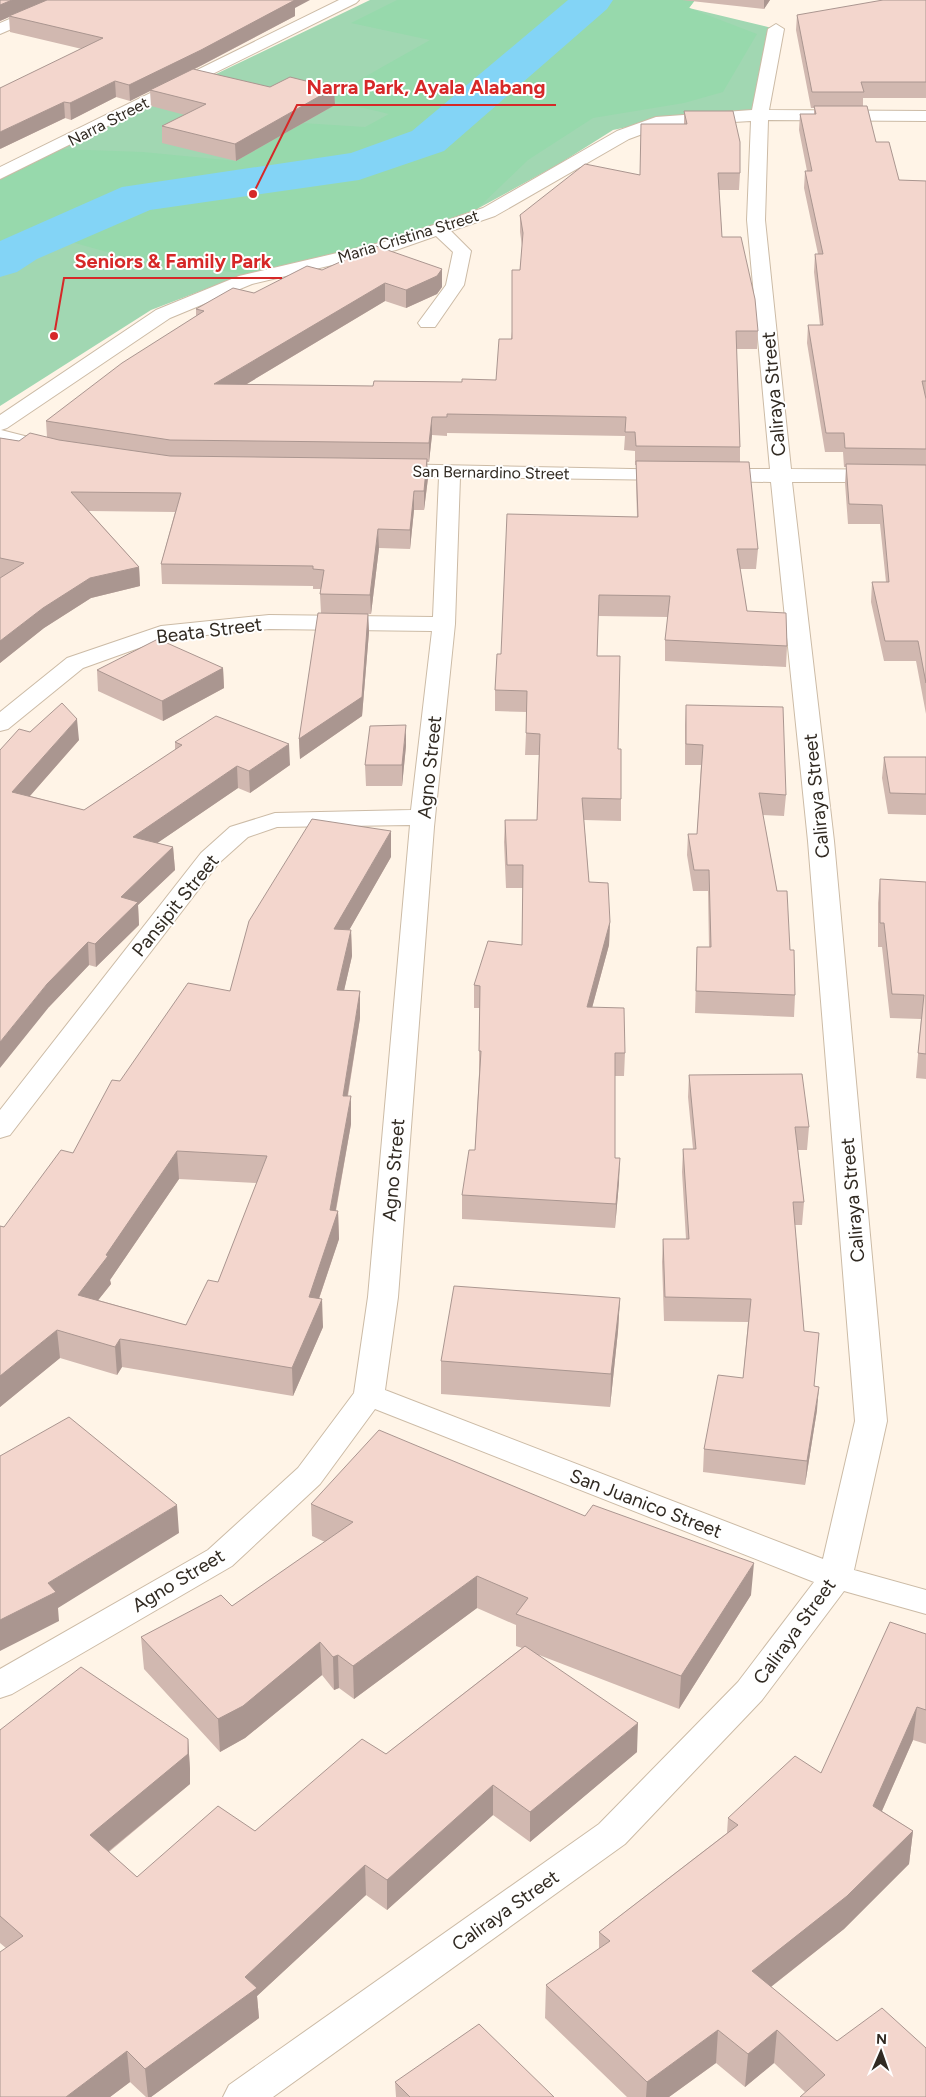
<svg xmlns="http://www.w3.org/2000/svg" width="926" height="2097" viewBox="0 0 926 2097" font-family="Figtree,sans-serif">
<rect width="100%" height="100%" fill="#fff4e7"/>
<path fill="#a1d7b2" d="M 370,0 L 695,0 L 689,8 L 776,29 L 756,115 L 661,120 L 613,130 L 559,164 L 477,209 L 390,240 L 245,274 L 151,310 L 0,406 L 0,178 Z"/>
<path fill="#97d9ac" d="M 397,0 L 695,0 L 689,8 L 757,34 L 723,92 L 684,103 L 593,118 L 528,160 L 477,209 L 390,240 L 245,274 L 125,257 L 39,233 L 0,255 L 0,178 L 60,149 L 143,152 L 236,161 L 271,121 L 365,127 L 389,114 L 330,100 L 345,88 L 430,40 L 351,23 Z"/>
<g fill="none" stroke-linecap="round" stroke-linejoin="round">
<path fill="#83d4f6" fill-rule="evenodd" d="M 568,0 L 613,0 L 607,9 L 444,151 L 359,180 L 150,210 L 37,259 L 17,272 L 0,277 L 0,241 L 122,187 L 351,153 L 412,131 Z"/>
<defs>
<path id="street" d="M 54,0 L 75,0 L 72,3 L 0,34 L 0,23 Z
M 339,0 L 359,0 L 356,3 L 0,179 L 0,167 Z
M 776,24 L 784,29 L 769,110 L 926,111 L 926,121 L 768,120 L 765,220 L 791,469 L 926,470 L 926,482 L 792,482 L 834,841 L 887,1421 L 854,1570 L 926,1590 L 926,1614 L 844,1591 L 762,1700 L 625,1844 L 273,2097 L 223,2097 L 229,2085 L 599,1824 L 738,1682 L 814,1582 L 375,1409 L 320,1484 L 232,1566 L 12,1694 L 0,1698 L 0,1669 L 208,1550 L 298,1468 L 354,1393 L 368,1297 L 410,825 L 277,827 L 248,837 L 219,863 L 10,1135 L 0,1138 L 0,1110 L 201,853 L 230,827 L 275,813 L 411,810 L 432,631 L 269,629 L 164,639 L 83,668 L 8,729 L 0,731 L 0,712 L 67,658 L 161,626 L 269,615 L 433,617 L 439,477 L 391,476 L 384,474 L 381,470 L 384,466 L 391,464 L 680,470 L 683,474 L 680,478 L 673,480 L 460,477 L 455,624 L 434,827 L 398,1297 L 385,1390 L 823,1559 L 855,1421 L 808,841 L 771,482 L 713,481 L 706,479 L 703,475 L 706,471 L 713,469 L 770,469 L 747,220 L 751,121 L 664,126 L 629,139 L 495,216 L 451,231 L 471,251 L 464,285 L 435,327 L 421,327 L 418,323 L 446,285 L 453,252 L 436,236 L 396,250 L 252,284 L 170,318 L 7,428 L 1,430 L 64,446 L 67,450 L 64,454 L 57,456 L 0,442 L 0,415 L 156,310 L 239,276 L 384,242 L 483,208 L 617,131 L 656,117 L 752,110 L 768,29 Z"/>
</defs>
<use href="#street" stroke="#ccbba6" stroke-width="2"/>
<use href="#street" fill="#fff" fill-rule="evenodd"/>
</g>
<path fill="#d1b8b0" fill-rule="evenodd" d="M 0,0 L 295,8 L 295,16 L 193,70 L 335,105 L 236,161 L 162,143 L 162,126 L 185,115 L 151,106 L 150,91 L 130,101 L 116,97 L 71,120 L 65,118 L 0,149 L 82,49 L 10,32 L 9,17 L 0,21 Z
M 682,0 L 770,0 L 764,9 Z
M 926,0 L 926,98 L 863,98 L 863,106 L 876,142 L 899,180 L 926,181 L 926,714 L 916,661 L 884,661 L 871,602 L 872,582 L 886,582 L 880,524 L 848,524 L 845,483 L 846,467 L 844,467 L 843,452 L 825,452 L 807,343 L 808,325 L 820,325 L 814,272 L 815,254 L 818,254 L 804,188 L 805,171 L 807,171 L 799,130 L 800,114 L 814,114 L 814,108 L 811,108 L 796,30 L 797,15 Z
M 684,111 L 740,173 L 739,190 L 719,190 L 722,237 L 758,331 L 757,349 L 736,349 L 740,447 L 740,462 L 758,549 L 756,569 L 740,569 L 747,611 L 787,646 L 786,667 L 665,661 L 665,640 L 668,617 L 598,616 L 597,656 L 618,749 L 621,799 L 621,821 L 584,820 L 589,882 L 610,922 L 609,945 L 592,1008 L 625,1053 L 624,1076 L 615,1076 L 615,1158 L 619,1182 L 615,1228 L 462,1219 L 462,1195 L 475,1150 L 479,1074 L 479,1051 L 480,1008 L 474,1008 L 474,985 L 522,945 L 523,888 L 506,888 L 504,842 L 505,820 L 537,820 L 539,755 L 525,755 L 527,712 L 495,711 L 495,690 L 501,654 L 637,517 L 636,481 L 636,465 L 635,465 L 635,451 L 624,450 L 625,436 L 447,433 L 447,436 L 432,435 L 429,462 L 427,462 L 428,478 L 424,510 L 414,510 L 410,549 L 379,548 L 371,614 L 368,614 L 369,632 L 362,716 L 300,759 L 299,739 L 321,613 L 320,594 L 321,589 L 313,589 L 313,586 L 162,584 L 161,564 L 175,512 L 89,511 L 139,567 L 140,586 L 91,598 L 44,628 L 0,663 L 0,578 L 1,577 L 0,577 L 0,438 L 19,441 L 47,437 L 46,421 L 196,316 L 196,309 L 254,293 L 322,270 L 442,269 L 442,287 L 437,294 L 406,308 L 385,301 L 245,385 L 373,386 L 462,382 L 496,380 L 511,339 L 520,270 L 522,246 L 520,232 L 520,215 L 640,175 L 684,124 Z
M 223,668 L 224,688 L 163,721 L 98,691 L 97,670 Z
M 686,705 L 786,795 L 784,816 L 763,815 L 777,891 L 790,950 L 795,995 L 794,1017 L 695,1013 L 697,947 L 709,947 L 708,891 L 693,891 L 687,855 L 688,834 L 697,834 L 701,765 L 685,765 L 685,725 Z
M 79,740 L 30,796 L 84,810 L 175,750 L 175,742 L 290,765 L 250,793 L 238,788 L 157,843 L 173,847 L 175,870 L 138,905 L 139,925 L 96,967 L 89,965 L 49,1007 L 0,750 Z
M 406,746 L 402,786 L 366,786 L 365,765 Z
M 884,757 L 926,757 L 926,815 L 888,814 L 882,778 Z
M 391,857 L 349,930 L 351,930 L 352,956 L 344,990 L 360,991 L 360,1018 L 348,1096 L 351,1124 L 336,1211 L 338,1211 L 339,1239 L 319,1299 L 323,1327 L 293,1396 L 122,1367 L 117,1375 L 60,1358 L 0,1407 L 0,1226 L 4,1227 L 73,1153 L 120,1081 L 230,991 ZM 179,1179 L 257,1183 L 218,1282 L 186,1325 L 98,1300 L 111,1284 L 110,1280 Z
M 880,879 L 926,882 L 926,1079 L 916,1078 L 921,1019 L 890,1018 L 882,947 L 878,947 L 878,903 Z
M 689,1075 L 809,1127 L 807,1150 L 798,1150 L 804,1202 L 802,1225 L 795,1225 L 804,1331 L 814,1386 L 817,1410 L 805,1485 L 703,1472 L 704,1449 L 743,1378 L 748,1322 L 664,1321 L 662,1262 L 663,1239 L 686,1239 L 682,1172 L 683,1149 L 693,1149 L 688,1097 Z
M 620,1298 L 618,1331 L 610,1407 L 441,1394 L 441,1361 Z
M 311,1504 L 751,1595 L 679,1709 L 539,1655 L 637,1752 L 530,1842 L 493,1815 L 387,1910 L 366,1895 L 257,1996 L 259,2018 L 151,2097 L 146,2097 L 130,2082 L 110,2097 L 0,2097 L 6,1948 L 0,1943 L 0,1730 L 188,1739 L 190,1769 L 190,1784 L 109,1852 L 137,1877 L 255,1831 L 386,1754 L 522,1648 L 516,1646 L 516,1625 L 477,1608 L 354,1699 L 339,1688 L 334,1690 L 322,1675 L 245,1738 L 220,1752 L 144,1669 L 141,1637 L 232,1606 L 325,1542 L 312,1536 Z
M 926,1634 L 926,1744 L 913,1740 L 882,1811 L 913,1831 L 909,1864 L 844,1929 L 771,1987 L 837,2041 L 926,2048 L 805,2092 L 774,2063 L 745,2087 L 716,2063 L 669,2097 L 627,2097 L 545,2018 L 546,1985 L 599,1949 L 599,1932 L 727,1833 L 728,1818 L 821,1773 Z
M 395,2082 L 554,2097 L 396,2097 Z"/>
<path fill="#aa9690" d="M 12,0 L 49,0 L 9,16 L 9,17 L 0,21 L 0,5 Z
M 285,0 L 310,0 L 295,8 L 295,16 L 202,65 L 130,101 L 129,85 Z
M 764,0 L 770,0 L 764,9 Z
M 115,81 L 116,97 L 71,120 L 70,103 Z
M 334,88 L 335,105 L 236,161 L 235,144 Z
M 64,102 L 65,118 L 0,149 L 0,132 Z
M 442,269 L 442,287 L 437,294 L 406,308 L 406,290 Z
M 385,283 L 385,301 L 215,403 L 214,384 Z
M 432,417 L 432,435 L 429,462 L 429,443 Z
M 427,459 L 428,478 L 424,510 L 424,491 Z
M 414,491 L 414,510 L 410,549 L 410,530 Z
M 378,529 L 379,548 L 371,614 L 370,595 Z
M 139,567 L 140,586 L 91,598 L 44,628 L 0,663 L 0,641 L 43,608 L 90,578 Z
M 368,614 L 369,632 L 362,716 L 300,759 L 299,739 Z
M 223,668 L 224,688 L 163,721 L 162,701 Z
M 77,719 L 79,740 L 14,814 L 12,792 Z
M 406,725 L 406,746 L 402,786 L 402,765 Z
M 289,744 L 290,765 L 250,793 L 249,771 Z
M 237,766 L 238,788 L 134,859 L 133,837 Z
M 391,831 L 391,857 L 335,955 L 334,929 Z
M 173,847 L 175,870 L 138,905 L 139,925 L 96,967 L 95,944 L 121,897 Z
M 610,922 L 609,945 L 586,1030 L 587,1007 Z
M 351,930 L 352,956 L 338,1017 L 337,990 Z
M 88,942 L 89,965 L 49,1007 L 0,1068 L 0,1042 L 47,984 Z
M 360,991 L 360,1018 L 343,1123 L 343,1096 Z
M 351,1096 L 351,1124 L 333,1225 L 338,1211 L 339,1239 L 310,1325 L 309,1297 L 330,1210 Z
M 177,1151 L 179,1179 L 110,1280 L 111,1284 L 80,1323 L 78,1295 Z
M 620,1158 L 619,1182 L 615,1228 L 616,1204 Z
M 620,1298 L 618,1331 L 610,1407 L 611,1374 Z
M 322,1299 L 323,1327 L 293,1396 L 292,1368 Z
M 57,1330 L 60,1358 L 0,1407 L 0,1376 Z
M 120,1339 L 122,1367 L 117,1375 L 115,1347 Z
M 819,1387 L 817,1410 L 805,1485 L 807,1461 Z
M 177,1505 L 179,1533 L 58,1608 L 59,1621 L 0,1651 L 0,1620 L 48,1583 Z
M 754,1563 L 751,1595 L 679,1709 L 681,1676 Z
M 477,1576 L 477,1608 L 354,1699 L 353,1666 Z
M 320,1642 L 322,1675 L 245,1738 L 220,1752 L 218,1719 Z
M 338,1655 L 339,1688 L 334,1690 L 333,1657 Z
M 917,1707 L 913,1740 L 870,1838 L 873,1806 Z
M 638,1723 L 637,1752 L 530,1842 L 530,1812 Z
M 188,1739 L 190,1769 L 190,1784 L 93,1864 L 90,1835 Z
M 493,1785 L 493,1815 L 387,1910 L 387,1880 Z
M 913,1831 L 909,1864 L 844,1929 L 749,2004 L 752,1971 Z
M 365,1865 L 366,1895 L 257,1996 L 259,2018 L 151,2097 L 148,2097 L 145,2069 Z
M 718,2030 L 716,2063 L 669,2097 L 646,2097 L 647,2082 Z
M 777,2030 L 774,2063 L 745,2087 L 748,2054 Z
M 127,2051 L 130,2082 L 110,2097 L 66,2097 Z"/>
<path fill="#f3d6cd" stroke="#aa9690" fill-rule="evenodd" d="M 0,0 L 12,0 L 0,5 Z
M 47,0 L 295,0 L 201,50 L 129,85 L 115,81 L 70,103 L 64,102 L 0,132 L 0,88 L 103,38 L 9,16 Z
M 883,0 L 926,0 L 926,82 L 861,82 L 864,92 L 812,92 L 797,15 Z
M 193,69 L 270,87 L 290,77 L 334,88 L 235,144 L 162,126 L 206,104 L 150,90 Z
M 814,106 L 867,106 L 876,142 L 889,142 L 899,180 L 926,181 L 926,381 L 922,381 L 926,399 L 926,449 L 845,448 L 844,433 L 826,433 L 808,325 L 823,325 L 815,254 L 823,254 L 805,171 L 812,171 L 800,114 L 816,114 Z
M 684,111 L 733,111 L 740,142 L 740,173 L 718,173 L 722,237 L 741,237 L 755,299 L 758,331 L 736,331 L 740,447 L 636,446 L 635,432 L 625,432 L 626,417 L 447,414 L 447,417 L 432,417 L 429,443 L 170,440 L 46,421 L 122,363 L 204,311 L 196,309 L 233,288 L 254,293 L 307,266 L 322,270 L 376,246 L 442,269 L 437,276 L 406,290 L 385,283 L 214,384 L 373,386 L 374,381 L 462,382 L 462,379 L 496,380 L 499,339 L 512,339 L 512,270 L 520,270 L 523,233 L 520,215 L 585,164 L 640,175 L 641,124 L 687,124 Z
M 30,433 L 59,440 L 170,456 L 427,459 L 424,491 L 414,491 L 410,530 L 378,529 L 370,595 L 320,594 L 324,570 L 313,569 L 313,566 L 161,564 L 181,493 L 71,492 L 139,567 L 90,578 L 43,608 L 0,641 L 0,578 L 24,563 L 0,558 L 0,438 L 19,441 Z
M 636,461 L 749,462 L 758,549 L 737,549 L 747,611 L 786,613 L 787,646 L 665,640 L 670,596 L 599,595 L 597,656 L 620,656 L 618,749 L 621,749 L 621,799 L 582,798 L 589,882 L 608,883 L 610,922 L 587,1007 L 624,1008 L 625,1053 L 615,1053 L 615,1158 L 620,1158 L 616,1204 L 462,1195 L 469,1150 L 475,1150 L 481,1051 L 479,1051 L 480,986 L 474,985 L 488,941 L 522,945 L 523,865 L 507,865 L 505,820 L 537,820 L 540,734 L 526,733 L 527,691 L 495,690 L 497,654 L 501,654 L 507,514 L 638,517 Z
M 846,464 L 926,465 L 926,683 L 918,641 L 885,641 L 872,582 L 889,582 L 882,505 L 849,504 Z
M 318,613 L 368,614 L 362,697 L 299,739 Z
M 158,639 L 223,668 L 162,701 L 97,670 Z
M 62,703 L 77,719 L 12,792 L 84,810 L 182,745 L 175,742 L 216,716 L 289,744 L 249,771 L 237,766 L 133,837 L 173,847 L 121,897 L 138,902 L 95,944 L 88,942 L 47,984 L 0,1042 L 0,750 L 19,729 L 30,732 Z
M 686,705 L 783,707 L 786,795 L 759,793 L 777,891 L 787,891 L 790,950 L 794,950 L 795,995 L 696,991 L 697,947 L 711,947 L 709,870 L 694,870 L 688,834 L 697,834 L 703,745 L 686,744 Z
M 406,725 L 402,765 L 365,765 L 370,726 Z
M 884,757 L 926,757 L 926,794 L 890,793 Z
M 312,819 L 391,831 L 334,929 L 351,930 L 337,990 L 360,991 L 343,1096 L 351,1096 L 330,1210 L 338,1211 L 309,1297 L 322,1299 L 292,1368 L 120,1339 L 115,1347 L 57,1330 L 0,1376 L 0,1226 L 4,1227 L 61,1150 L 73,1153 L 112,1080 L 120,1081 L 188,983 L 230,991 L 249,921 ZM 177,1151 L 267,1156 L 218,1282 L 208,1280 L 186,1325 L 78,1295 L 108,1256 L 106,1255 Z
M 880,879 L 926,882 L 926,1054 L 918,1053 L 924,995 L 892,994 L 884,923 L 880,923 Z
M 802,1074 L 809,1127 L 795,1127 L 804,1202 L 793,1202 L 804,1331 L 819,1333 L 814,1386 L 819,1387 L 807,1461 L 704,1449 L 718,1375 L 743,1378 L 751,1299 L 665,1297 L 663,1239 L 689,1239 L 683,1149 L 696,1149 L 689,1075 Z
M 454,1286 L 620,1298 L 611,1374 L 441,1361 Z
M 69,1417 L 177,1505 L 48,1583 L 56,1592 L 0,1620 L 0,1456 Z
M 379,1430 L 585,1516 L 593,1505 L 754,1563 L 681,1676 L 516,1614 L 528,1598 L 477,1576 L 353,1666 L 338,1655 L 333,1657 L 320,1642 L 243,1706 L 218,1719 L 141,1637 L 221,1595 L 232,1606 L 353,1522 L 311,1504 Z
M 890,1622 L 926,1634 L 926,1710 L 917,1707 L 873,1806 L 913,1831 L 847,1896 L 752,1971 L 837,2041 L 882,2008 L 926,2048 L 926,2097 L 800,2097 L 825,2075 L 777,2030 L 748,2054 L 718,2030 L 647,2082 L 546,1985 L 610,1941 L 599,1932 L 738,1825 L 728,1818 L 795,1756 L 821,1773 Z
M 525,1646 L 638,1723 L 530,1812 L 493,1785 L 387,1880 L 365,1865 L 245,1977 L 257,1988 L 145,2069 L 127,2051 L 66,2097 L 0,2097 L 0,1952 L 23,1936 L 0,1916 L 0,1730 L 81,1667 L 188,1739 L 188,1754 L 90,1835 L 137,1877 L 218,1806 L 255,1831 L 362,1739 L 386,1754 Z
M 479,2024 L 554,2097 L 410,2097 L 395,2082 Z"/>
<g text-anchor="middle" stroke-width="4" stroke-linejoin="round" paint-order="stroke">
<g font-size="16" fill="#312a22" stroke="#fff">
<text transform="translate(108 121) rotate(-27)" y="6">Narra Street</text>
<text transform="translate(408 236) rotate(-17)" y="6">Maria Cristina Street</text>
<text transform="translate(491 472) rotate(1)" y="6">San Bernardino Street</text>
</g>
<g font-size="19" fill="#312a22" stroke="#fff">
<text transform="translate(773 394) rotate(-95)" y="7">Caliraya Street</text>
<text transform="translate(209 630) rotate(-7)" y="7">Beata Street</text>
<text transform="translate(429 767) rotate(-84)" y="7">Agno Street</text>
<text transform="translate(816 796) rotate(-96)" y="7">Caliraya Street</text>
<text transform="translate(175 905) rotate(-51)" y="7">Pansipit Street</text>
<text transform="translate(393 1170) rotate(-85)" y="7">Agno Street</text>
<text transform="translate(852 1200) rotate(-95)" y="7">Caliraya Street</text>
<text transform="translate(646 1503) rotate(21)" y="7">San Juanico Street</text>
<text transform="translate(178 1580) rotate(-31)" y="7">Agno Street</text>
<text transform="translate(794 1631) rotate(-54)" y="7">Caliraya Street</text>
<text transform="translate(505 1910) rotate(-35)" y="7">Caliraya Street</text>
</g>
</g>
<path fill="none" stroke="#d62828" stroke-width="2" d="M253 194L297 105H556M54 336L64 278H282"/>
<g fill="#d62828" stroke="#fff" stroke-width="2">
<circle cx="253" cy="194" r="5"/>
<circle cx="54" cy="336" r="5"/>
</g>
<g font-size="20" text-anchor="middle" font-weight="bold" fill="#d62828" stroke="#fff" stroke-width="4" stroke-linejoin="round" paint-order="stroke">
<text x="426" y="94">Narra Park, Ayala Alabang</text>
<text x="173" y="268">Seniors &amp; Family Park</text>
</g>
<g transform="translate(881 2052) rotate(2)" stroke="#ffffff" stroke-width="4" paint-order="stroke">
<path d="M0-4L9 19L0 12L-9 19Z" fill="#312a22"/>
<text y="-8" font-size="14" font-weight="bold" text-anchor="middle" fill="#312a22">N</text>
</g>
</svg>
